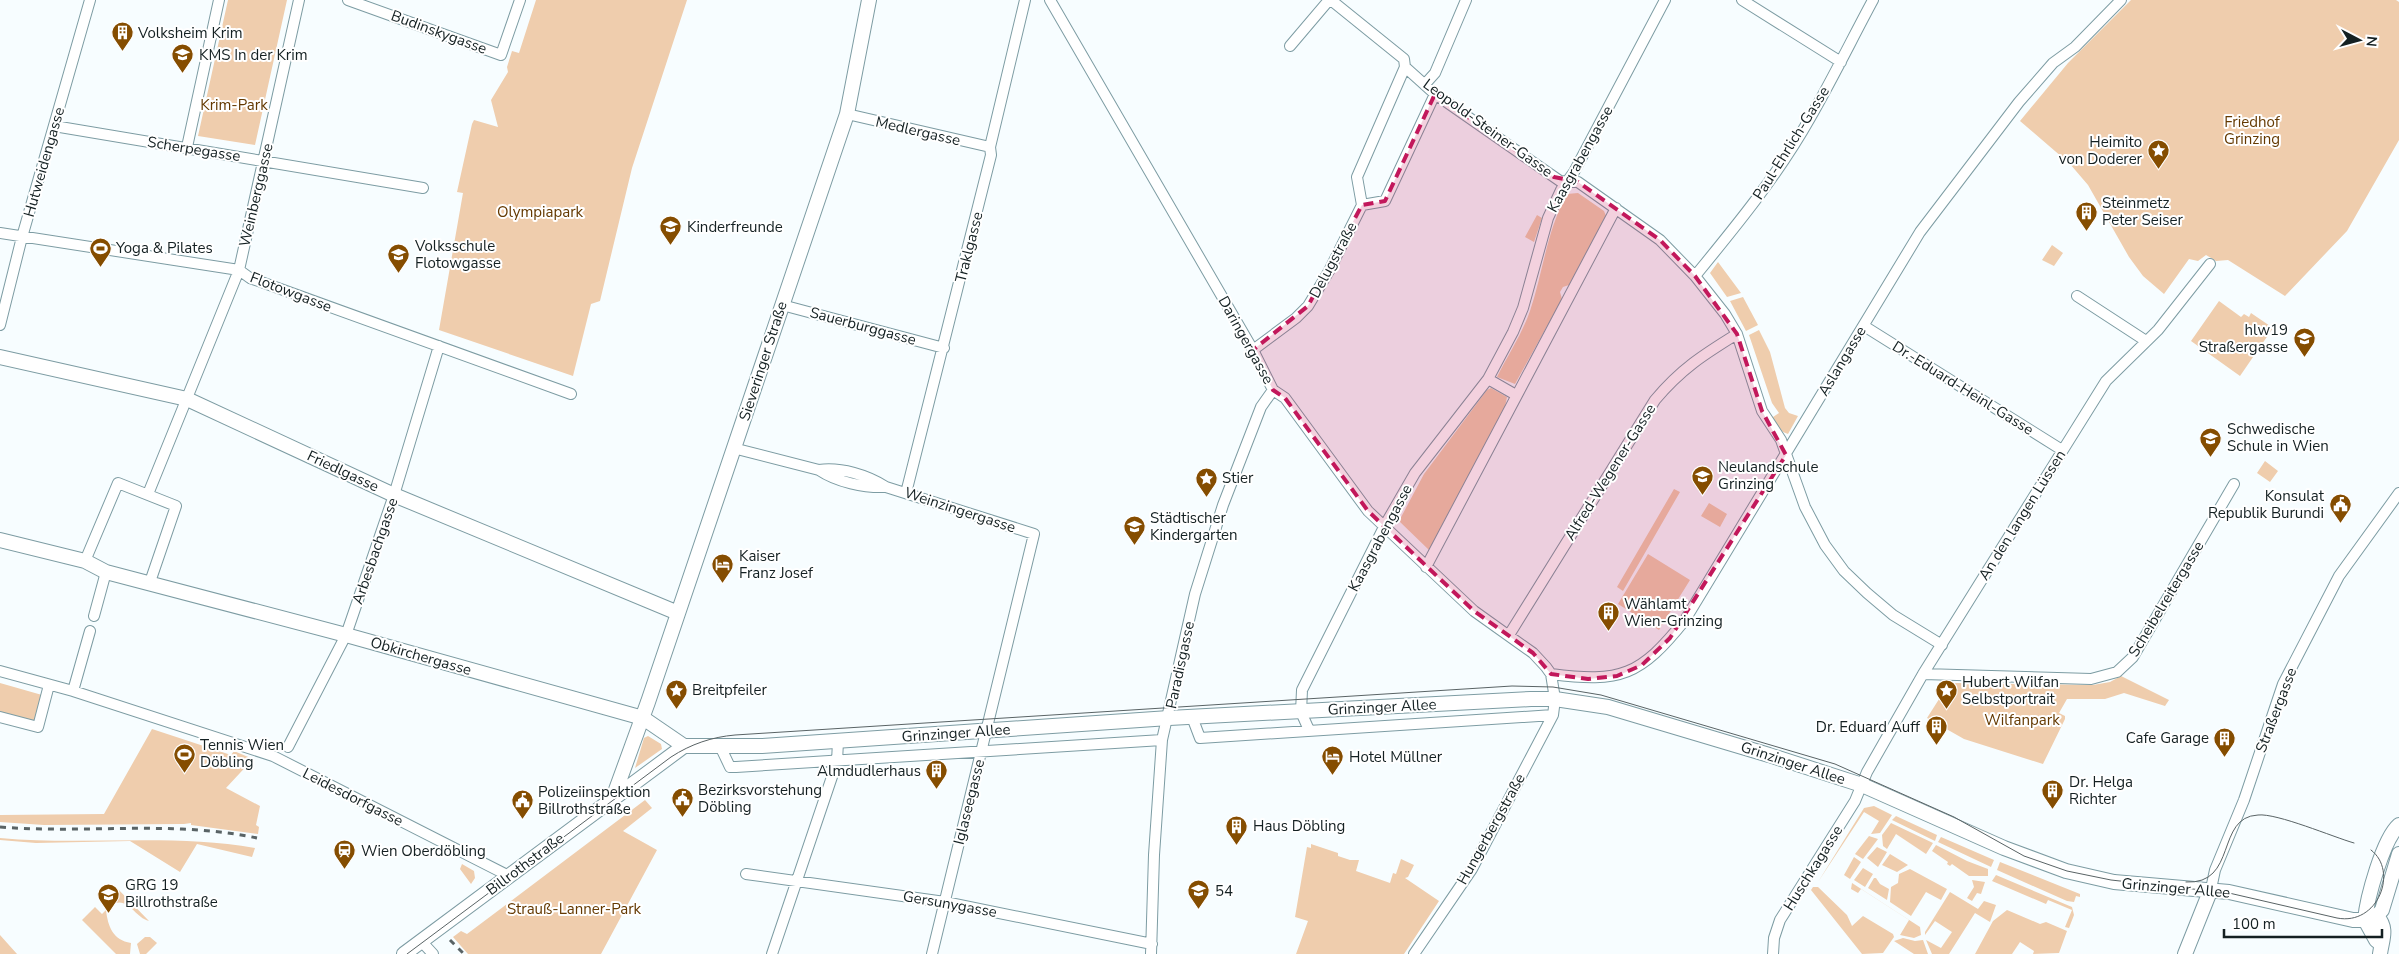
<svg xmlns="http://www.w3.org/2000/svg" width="2399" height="954" viewBox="0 0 2399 954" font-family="'Nunito Sans',sans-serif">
<rect width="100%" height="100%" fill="#f7fdff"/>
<path fill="#efcdad" d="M 228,0 L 287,0 L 255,145 L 198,136 Z
M 536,0 L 687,0 L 632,168 L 600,301 L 591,304 L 573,376 L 439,330 L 463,193 L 457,192 L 472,124 L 474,120 L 498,127 L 491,100 L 508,72 L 507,67 L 512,51 L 519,53 Z
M 2131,0 L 2396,0 L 2399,2 L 2399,140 L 2347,231 L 2285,296 L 2228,260 L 2216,261 L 2206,255 L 2198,261 L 2189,259 L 2164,294 L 2143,276 L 2129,257 L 2088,185 L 2070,164 L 2020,121 L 2068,63 Z
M 1578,193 L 1604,211 L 1606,216 L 1569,285 L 1563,287 L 1560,292 L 1562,299 L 1515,384 L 1497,377 C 1508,355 1522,334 1530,311 C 1543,272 1547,230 1567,194 Z
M 1537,215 L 1542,218 L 1534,242 L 1525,237 Z
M 2052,245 L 2063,253 L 2054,266 L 2042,260 Z
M 1718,262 L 1741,293 L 1727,297 L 1710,273 Z
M 1743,297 L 1758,325 L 1746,331 L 1730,301 Z
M 2219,301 L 2241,317 L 2244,314 L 2249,317 L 2251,313 L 2273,328 L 2240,376 L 2191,341 Z
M 1759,330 L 1770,352 L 1785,408 L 1789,413 L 1798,416 L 1788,434 L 1783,432 L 1773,420 L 1773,417 L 1779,413 L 1772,403 L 1749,335 Z
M 1491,388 L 1507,397 L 1505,407 L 1429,550 L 1399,521 L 1424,474 L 1487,390 Z
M 2265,461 L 2278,471 L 2270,482 L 2257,473 Z
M 1674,489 L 1680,492 L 1623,591 L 1617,587 Z
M 1709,503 L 1727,514 L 1720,527 L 1701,516 Z
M 1648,554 L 1690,580 L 1659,630 L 1618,604 Z
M 2121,676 L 2169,700 L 2165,706 L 2124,693 L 2105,699 L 2067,699 L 2059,713 L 2065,716 L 2065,719 L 2043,764 L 1964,739 L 1927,718 L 1948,685 L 1956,683 L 2093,685 L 2110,682 Z
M 0,683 L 42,695 L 35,721 L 0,712 Z
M 152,729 L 231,755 L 234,751 L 253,759 L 226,788 L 260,806 L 256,825 L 259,827 L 258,834 L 191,825 L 191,823 L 184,824 L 44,825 L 0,822 L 0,815 L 104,814 Z
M 648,736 L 661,744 L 662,749 L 635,768 L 644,738 Z
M 645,800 L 652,808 L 623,831 L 657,850 L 601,954 L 468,954 L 453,937 L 461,931 L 467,934 Z
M 1874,806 L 1892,815 L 1880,833 L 1871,834 L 1879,821 L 1864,812 L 1818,882 L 1864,808 Z
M 1896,816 L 1937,835 L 1935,841 L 1892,820 Z
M 1891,823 L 1933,843 L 1926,854 L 1896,834 L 1887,849 L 1883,846 L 1882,835 Z
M 1869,836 L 1878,839 L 1863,859 L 1855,854 Z
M 1941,837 L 1994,860 L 1991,867 L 1938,842 Z
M 0,838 C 85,846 170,833 255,848 L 252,857 L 197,844 L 180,872 L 130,841 L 36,843 L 0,840 Z
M 1311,844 L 1338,853 L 1338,856 L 1350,860 L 1359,860 L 1356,871 L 1390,883 L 1393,873 L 1396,874 L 1401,859 L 1414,865 L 1408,877 L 1405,878 L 1439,901 L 1404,954 L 1296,954 L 1308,921 L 1295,917 L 1307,847 L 1311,848 Z
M 1936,845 L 1967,861 L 1988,869 L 1988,876 L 1969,876 L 1952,864 L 1950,866 L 1947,864 L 1948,862 L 1932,851 Z
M 1877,847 L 1887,852 L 1878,867 L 1867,858 Z
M 1890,854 L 1908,865 L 1897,872 L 1882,865 Z
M 1854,857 L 1861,862 L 1850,879 L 1844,875 Z
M 2000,862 L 2080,894 L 2080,897 L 2076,896 L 2074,902 L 2067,901 L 1997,870 Z
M 462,864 L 474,871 L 475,878 L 471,884 L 460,869 Z
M 1863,868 L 1873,874 L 1865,887 L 1854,880 Z
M 1910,869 L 1947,889 L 1941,900 L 1926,892 L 1911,916 L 1890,902 L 1891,887 L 1898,883 L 1899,874 Z
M 1996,875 L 2072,907 L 2074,915 L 2069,928 L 2065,927 L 2072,910 L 2048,900 L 2046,904 L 1992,881 Z
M 1874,878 L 1876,878 L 1880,884 L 1889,889 L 1887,900 L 1868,888 Z
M 1972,880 L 1985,882 L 1981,894 L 1977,893 L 1972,901 L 1967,898 L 1974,887 Z
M 1852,883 L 1920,927 L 1921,935 L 1914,938 L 1900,935 L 1909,920 L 1861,889 L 1858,893 L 1851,889 Z
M 116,887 L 149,921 C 134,917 128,895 111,905 L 104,898 Z
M 1813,887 L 1818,887 L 1847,915 L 1852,926 L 1863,916 L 1893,934 L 1894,937 L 1883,953 L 1862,954 L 1811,890 Z
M 1950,892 L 1978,909 L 1984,901 L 1996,905 L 1990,922 L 1975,913 L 1949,954 L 1932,954 L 1926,940 L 1941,948 L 1952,932 L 1935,921 L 1925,935 L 1925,932 Z
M 95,907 L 102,914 L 106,910 C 108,927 113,940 131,943 L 130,954 L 116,954 L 82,920 Z
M 2007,910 L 2040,924 L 2046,922 L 2067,931 L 2059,953 L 2033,954 L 2034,951 L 2020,942 L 2012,954 L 1975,954 L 1993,921 Z
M 0,935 L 17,954 L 0,954 Z
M 145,937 L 150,937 L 157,943 L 146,954 L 140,954 L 137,944 Z
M 1903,938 L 1915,941 L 1923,940 L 1928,954 L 1914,954 L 1894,941 Z"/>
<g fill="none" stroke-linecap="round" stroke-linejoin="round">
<defs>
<path id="street" d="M 348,0 L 501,55 L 520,0
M 1050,0 L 1253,350 L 1273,390 L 1285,398 L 1368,511 L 1474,611 L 1533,653 L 1546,667 L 1551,674 L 1555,699 L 1553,715 L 1472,869 L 1414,954
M 1331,0 L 1404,59 L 1405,67 L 1435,94 L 1560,181 L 1578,182 L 1660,240 L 1695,276 L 1725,314 L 1737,334 L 1762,411 L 1781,440 L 1805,507 L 1825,545 L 1844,571 L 1867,593 L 1893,615 L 1942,645
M 1742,0 L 1841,62
M 1290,46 L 1329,0
M 1426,83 L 1435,73 L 1466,0
M 847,114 L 990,147
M 54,126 L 423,188
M 187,147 L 219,0
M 1362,205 L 1385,201 L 1435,94
M 0,233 L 239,270 L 250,278 L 571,394
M 1695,276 C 1736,226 1778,175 1810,118 C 1832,80 1852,39 1873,0
M 2077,296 L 2146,341
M 782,305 L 944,348
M 0,325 L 22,237 L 90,0
M 1864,326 L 2062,450
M 1253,350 L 1296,318 L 1308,306 L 1329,271 L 1362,205 L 1357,177 L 1405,67
M 1488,379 L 1516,395
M 733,448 L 819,470 C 837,482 864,488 886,487
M 819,470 C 841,467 867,475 886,487 L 1034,534 L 932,954
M 906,493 L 991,155 L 990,147 L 1025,0
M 148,494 L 239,270 L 299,0
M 85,561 L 118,483 L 176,506 L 150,582
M 1426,567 L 1616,208
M 94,616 L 106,572
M 1509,635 L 1655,400 C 1681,369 1703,355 1737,334
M 0,671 L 73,691 L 273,756 L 509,876
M 1551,674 C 1621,683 1640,676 1685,620 L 1920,232 L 2019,102 L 2053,63 L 2075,47 L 2121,0
M 1923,674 L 2091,679 L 2117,672 L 2133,657 L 2234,484
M 73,691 L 90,631
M 0,717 L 38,727 L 49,685
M 1192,717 L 1200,738 L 1553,715
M 1309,730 L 1301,712 L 1302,690 L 1385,525 L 1415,473 L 1488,379 L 1513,332 L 1523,308 L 1548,218 L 1561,190 L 1574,172 L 1665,0
M 720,746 L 730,767 L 736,767 L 1162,740
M 288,747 L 346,635 L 394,495 L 439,346
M 746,874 L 945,902 L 1152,944
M 2211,889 L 2215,870 L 2244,800 L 2283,684 L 2339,576 L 2399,493
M 422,942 L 433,954
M 772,954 L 837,762 L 838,741
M 1151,954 L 1154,855 L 1162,740 L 1195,594 L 1223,505 L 1261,407 L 1273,390
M 1773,954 L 1774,938 L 1780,920 L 1855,801 L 1867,772 L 1923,674 L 2106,381 L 2158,330 L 2210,264"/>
<path id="secondary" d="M 0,357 L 187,399 L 394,495 L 678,613
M 0,540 L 85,561 L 106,572 L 346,635 L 643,718 L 684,746
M 613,798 L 648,702 L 847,114 L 869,0
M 2377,916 C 2388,929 2382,939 2380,954
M 2365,920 C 2367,898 2383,839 2399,825
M 2365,920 L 2376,940 L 2381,944
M 404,954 L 684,746 L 762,746 L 1169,718 L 1531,699 L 1555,699 L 1608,707 L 1769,755 L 1862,785 L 2004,848 L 2066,871 L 2114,882 L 2229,892 L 2353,920 C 2365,920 2374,920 2382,910 L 2399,854
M 2185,954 L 2211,889"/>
</defs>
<use href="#street" stroke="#7d9ca3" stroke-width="12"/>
<use href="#secondary" stroke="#7d9ca3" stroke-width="16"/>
<use href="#street" stroke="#fff" stroke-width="10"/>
<use href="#secondary" stroke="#fff" stroke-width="14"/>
<path stroke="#596365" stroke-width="1" d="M 2186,882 C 2238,885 2215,817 2258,815 C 2277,813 2333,837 2354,843
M 407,954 L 671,757 C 691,744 712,737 735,735 L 1512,686 L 1553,687 L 1601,695 L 1835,764 L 1954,817 L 2024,856 L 2067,871 L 2111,880 L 2229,893 L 2337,918 C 2378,926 2399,871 2371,850"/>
<path stroke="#596365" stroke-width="3" stroke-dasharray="6 6" stroke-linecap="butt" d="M 0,827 C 86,834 172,820 257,838
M 450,940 L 464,954"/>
</g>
<path fill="#c2185b" fill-opacity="0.2" stroke="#c2185b" stroke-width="4" stroke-dasharray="10 6" stroke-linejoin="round" d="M 1435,94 L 1554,177 L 1578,182 L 1660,240 L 1695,276 L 1737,334 L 1762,411 L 1786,455 L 1670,638 L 1642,665 L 1617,676 L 1588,679 L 1551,674 L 1533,653 L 1474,611 L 1368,511 L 1285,398 L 1273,390 L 1253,350 L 1308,306 L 1362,205 L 1385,201 Z"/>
<defs>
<symbol id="building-pin" viewBox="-11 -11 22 30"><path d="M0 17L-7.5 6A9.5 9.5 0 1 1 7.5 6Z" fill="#854d00" stroke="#fff"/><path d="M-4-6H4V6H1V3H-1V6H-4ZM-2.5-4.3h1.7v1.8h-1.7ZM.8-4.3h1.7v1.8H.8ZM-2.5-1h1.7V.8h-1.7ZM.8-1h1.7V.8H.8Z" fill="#fff"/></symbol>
<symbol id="school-pin" viewBox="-11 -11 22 30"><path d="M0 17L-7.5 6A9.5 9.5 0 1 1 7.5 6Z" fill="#854d00" stroke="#fff"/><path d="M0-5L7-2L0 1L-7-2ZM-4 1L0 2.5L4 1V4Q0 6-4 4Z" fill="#fff"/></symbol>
<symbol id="sight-pin" viewBox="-11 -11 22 30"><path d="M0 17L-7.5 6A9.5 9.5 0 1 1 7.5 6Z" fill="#854d00" stroke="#fff"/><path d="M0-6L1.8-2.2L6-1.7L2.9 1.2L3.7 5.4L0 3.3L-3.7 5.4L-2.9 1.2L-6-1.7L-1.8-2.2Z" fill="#fff"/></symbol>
<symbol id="stadium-pin" viewBox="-11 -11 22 30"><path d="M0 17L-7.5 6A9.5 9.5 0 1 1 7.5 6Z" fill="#854d00" stroke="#fff"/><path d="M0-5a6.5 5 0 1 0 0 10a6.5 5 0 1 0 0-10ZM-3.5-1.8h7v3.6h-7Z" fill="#fff"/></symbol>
<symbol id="civic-pin" viewBox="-11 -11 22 30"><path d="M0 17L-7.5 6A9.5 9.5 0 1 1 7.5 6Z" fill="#854d00" stroke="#fff"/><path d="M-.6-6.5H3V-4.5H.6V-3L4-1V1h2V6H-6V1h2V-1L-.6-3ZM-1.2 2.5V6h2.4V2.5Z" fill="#fff"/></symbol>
<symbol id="hotel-pin" viewBox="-11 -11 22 30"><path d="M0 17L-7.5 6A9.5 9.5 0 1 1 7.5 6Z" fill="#854d00" stroke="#fff"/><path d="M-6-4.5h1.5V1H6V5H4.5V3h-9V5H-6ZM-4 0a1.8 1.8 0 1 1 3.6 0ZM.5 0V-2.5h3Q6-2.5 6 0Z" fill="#fff"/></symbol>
<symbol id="station-pin" viewBox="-11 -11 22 30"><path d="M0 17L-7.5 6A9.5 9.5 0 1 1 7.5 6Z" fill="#854d00" stroke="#fff"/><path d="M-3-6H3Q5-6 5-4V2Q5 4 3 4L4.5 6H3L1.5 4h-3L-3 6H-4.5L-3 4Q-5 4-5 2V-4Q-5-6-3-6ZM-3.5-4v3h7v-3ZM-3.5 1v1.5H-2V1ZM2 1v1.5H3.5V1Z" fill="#fff"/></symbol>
</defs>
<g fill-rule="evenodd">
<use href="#building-pin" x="110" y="20" width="25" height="34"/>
<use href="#school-pin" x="170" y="42" width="25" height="34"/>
<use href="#sight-pin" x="2146" y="138" width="25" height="34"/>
<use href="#building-pin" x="2074" y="200" width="25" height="34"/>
<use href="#school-pin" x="658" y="214" width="25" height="34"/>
<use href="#stadium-pin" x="88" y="236" width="25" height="34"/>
<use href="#school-pin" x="386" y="242" width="25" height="34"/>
<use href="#school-pin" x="2292" y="326" width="25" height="34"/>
<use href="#school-pin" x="2198" y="426" width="25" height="34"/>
<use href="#school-pin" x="1690" y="464" width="25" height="34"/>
<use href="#sight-pin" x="1194" y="466" width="25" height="34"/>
<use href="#civic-pin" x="2328" y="492" width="25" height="34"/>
<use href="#school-pin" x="1122" y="514" width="25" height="34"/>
<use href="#hotel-pin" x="710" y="552" width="25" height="34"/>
<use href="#building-pin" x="1596" y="600" width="25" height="34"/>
<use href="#sight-pin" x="664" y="678" width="25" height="34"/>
<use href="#sight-pin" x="1934" y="678" width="25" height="34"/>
<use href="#building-pin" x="1924" y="714" width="25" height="34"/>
<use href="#building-pin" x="2212" y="726" width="25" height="34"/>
<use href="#stadium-pin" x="172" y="742" width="25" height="34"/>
<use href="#hotel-pin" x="1320" y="744" width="25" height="34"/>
<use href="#building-pin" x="924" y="758" width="25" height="34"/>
<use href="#building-pin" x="2040" y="778" width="25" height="34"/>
<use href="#civic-pin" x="670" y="786" width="25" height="34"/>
<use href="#civic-pin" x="510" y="788" width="25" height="34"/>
<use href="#building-pin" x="1224" y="814" width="25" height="34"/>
<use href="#station-pin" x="332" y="838" width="25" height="34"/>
<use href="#school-pin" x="1186" y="878" width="25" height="34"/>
<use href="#school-pin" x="96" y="882" width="25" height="34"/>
</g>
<g text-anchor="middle" stroke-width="4" stroke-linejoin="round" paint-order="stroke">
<g font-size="15" fill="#142022" stroke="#fff">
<text transform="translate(439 32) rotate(20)" y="5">Budinskygasse</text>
<text transform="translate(1488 128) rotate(36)" y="5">Leopold-Steiner-Gasse</text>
<text transform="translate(918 131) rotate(13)" y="5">Medlergasse</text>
<text transform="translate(1791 143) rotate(-58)" y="5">Paul-Ehrlich-Gasse</text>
<text transform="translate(194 149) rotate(9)" y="5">Scherpegasse</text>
<text transform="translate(1580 159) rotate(-61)" y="5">Kaasgrabengasse</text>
<text transform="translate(44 162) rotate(-74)" y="5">Hutweidengasse</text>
<text transform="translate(256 195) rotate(-77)" y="5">Weinberggasse</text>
<text transform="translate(969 247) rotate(-76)" y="5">Traklgasse</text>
<text transform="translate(1333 260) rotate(-62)" y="5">Delugstraße</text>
<text transform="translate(291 292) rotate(21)" y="5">Flotowgasse</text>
<text transform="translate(863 326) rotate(15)" y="5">Sauerburggasse</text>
<text transform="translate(1246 340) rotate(61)" y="5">Daringergasse</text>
<text transform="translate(763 361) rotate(-72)" y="5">Sieveringer Straße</text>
<text transform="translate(1842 361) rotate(-59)" y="5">Aslangasse</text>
<text transform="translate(1963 388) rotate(32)" y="5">Dr.-Eduard-Heinl-Gasse</text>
<text transform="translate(343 471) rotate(25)" y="5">Friedlgasse</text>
<text transform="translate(1610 472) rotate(-58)" y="5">Alfred-Wegener-Gasse</text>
<text transform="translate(960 510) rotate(18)" y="5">Weinzingergasse</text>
<text transform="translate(2022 515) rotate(-58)" y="5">An den langen Lüssen</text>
<text transform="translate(1380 538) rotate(-62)" y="5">Kaasgrabengasse</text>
<text transform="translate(375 551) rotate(-71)" y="5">Arbesbachgasse</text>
<text transform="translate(2166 599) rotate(-59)" y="5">Scheibelreitergasse</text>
<text transform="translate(421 656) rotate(16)" y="5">Obkirchergasse</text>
<text transform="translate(1180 665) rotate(-78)" y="5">Paradisgasse</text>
<text transform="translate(1382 707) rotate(-3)" y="5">Grinzinger Allee</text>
<text transform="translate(2276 710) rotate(-69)" y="5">Straßergasse</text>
<text transform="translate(956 733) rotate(-4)" y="5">Grinzinger Allee</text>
<text transform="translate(1793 763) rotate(18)" y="5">Grinzinger Allee</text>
<text transform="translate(353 797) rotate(27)" y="5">Leidesdorfgasse</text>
<text transform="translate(969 802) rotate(-76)" y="5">Iglaseegasse</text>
<text transform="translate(1491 829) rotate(-61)" y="5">Hungerbergstraße</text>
<text transform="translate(525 864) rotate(-37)" y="5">Billrothstraße</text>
<text transform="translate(1813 868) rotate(-58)" y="5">Huschkagasse</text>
<text transform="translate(2176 888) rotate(5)" y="5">Grinzinger Allee</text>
<text transform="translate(950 904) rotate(10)" y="5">Gersunygasse</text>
</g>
<g font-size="15" fill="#142022" stroke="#fff" text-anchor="start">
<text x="138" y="38">Volksheim Krim</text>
<text x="199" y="60">KMS In der Krim</text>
<text x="2142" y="147" text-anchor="end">Heimito<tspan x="2142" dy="17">von Doderer</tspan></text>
<text x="2102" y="208">Steinmetz<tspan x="2102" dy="17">Peter Seiser</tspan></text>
<text x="687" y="232">Kinderfreunde</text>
<text x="415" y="251">Volksschule<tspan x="415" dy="17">Flotowgasse</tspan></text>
<text x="116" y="253">Yoga &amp; Pilates</text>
<text x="2288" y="335" text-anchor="end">hlw19<tspan x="2288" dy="17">Straßergasse</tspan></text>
<text x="2227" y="434">Schwedische<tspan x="2227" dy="17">Schule in Wien</tspan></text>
<text x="1718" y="472">Neulandschule<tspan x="1718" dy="17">Grinzing</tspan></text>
<text x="1222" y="483">Stier</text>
<text x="2324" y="501" text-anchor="end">Konsulat<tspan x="2324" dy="17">Republik Burundi</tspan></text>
<text x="1150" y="523">Städtischer<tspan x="1150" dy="17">Kindergarten</tspan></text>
<text x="739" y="561">Kaiser<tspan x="739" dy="17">Franz Josef</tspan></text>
<text x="1624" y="609">Wählamt<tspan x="1624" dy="17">Wien-Grinzing</tspan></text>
<text x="1962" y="687">Hubert Wilfan<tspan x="1962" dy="17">Selbstportrait</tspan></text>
<text x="692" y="695">Breitpfeiler</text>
<text x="1920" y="732" text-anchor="end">Dr. Eduard Auff</text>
<text x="2209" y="743" text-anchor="end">Cafe Garage</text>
<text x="200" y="750">Tennis Wien<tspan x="200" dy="17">Döbling</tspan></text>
<text x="1349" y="762">Hotel Müllner</text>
<text x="921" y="776" text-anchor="end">Almdudlerhaus</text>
<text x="2069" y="787">Dr. Helga<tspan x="2069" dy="17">Richter</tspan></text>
<text x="698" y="795">Bezirksvorstehung<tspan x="698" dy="17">Döbling</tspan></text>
<text x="538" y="797">Polizeiinspektion<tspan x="538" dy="17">Billrothstraße</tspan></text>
<text x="1253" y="831">Haus Döbling</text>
<text x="361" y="856">Wien Oberdöbling</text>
<text x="125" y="890">GRG 19<tspan x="125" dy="17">Billrothstraße</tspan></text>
<text x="1215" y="896">54</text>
</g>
<g font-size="15" fill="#643901" stroke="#fff">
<text x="234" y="110">Krim-Park</text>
<text x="2252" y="127">Friedhof<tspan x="2252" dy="17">Grinzing</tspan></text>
<text x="540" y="217">Olympiapark</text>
<text x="2022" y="725">Wilfanpark</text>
<text x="574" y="914">Strauß-Lanner-Park</text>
</g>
</g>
<g transform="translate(2359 40) rotate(96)" stroke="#ffffff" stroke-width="4" paint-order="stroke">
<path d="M0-4L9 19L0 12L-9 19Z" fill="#142022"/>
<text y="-8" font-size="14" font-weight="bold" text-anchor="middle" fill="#142022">N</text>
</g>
<path d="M2224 929v8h158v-8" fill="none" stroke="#142022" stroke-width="2.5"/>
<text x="2232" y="929" font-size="15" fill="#142022" stroke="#ffffff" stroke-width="4" paint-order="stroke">100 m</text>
</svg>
